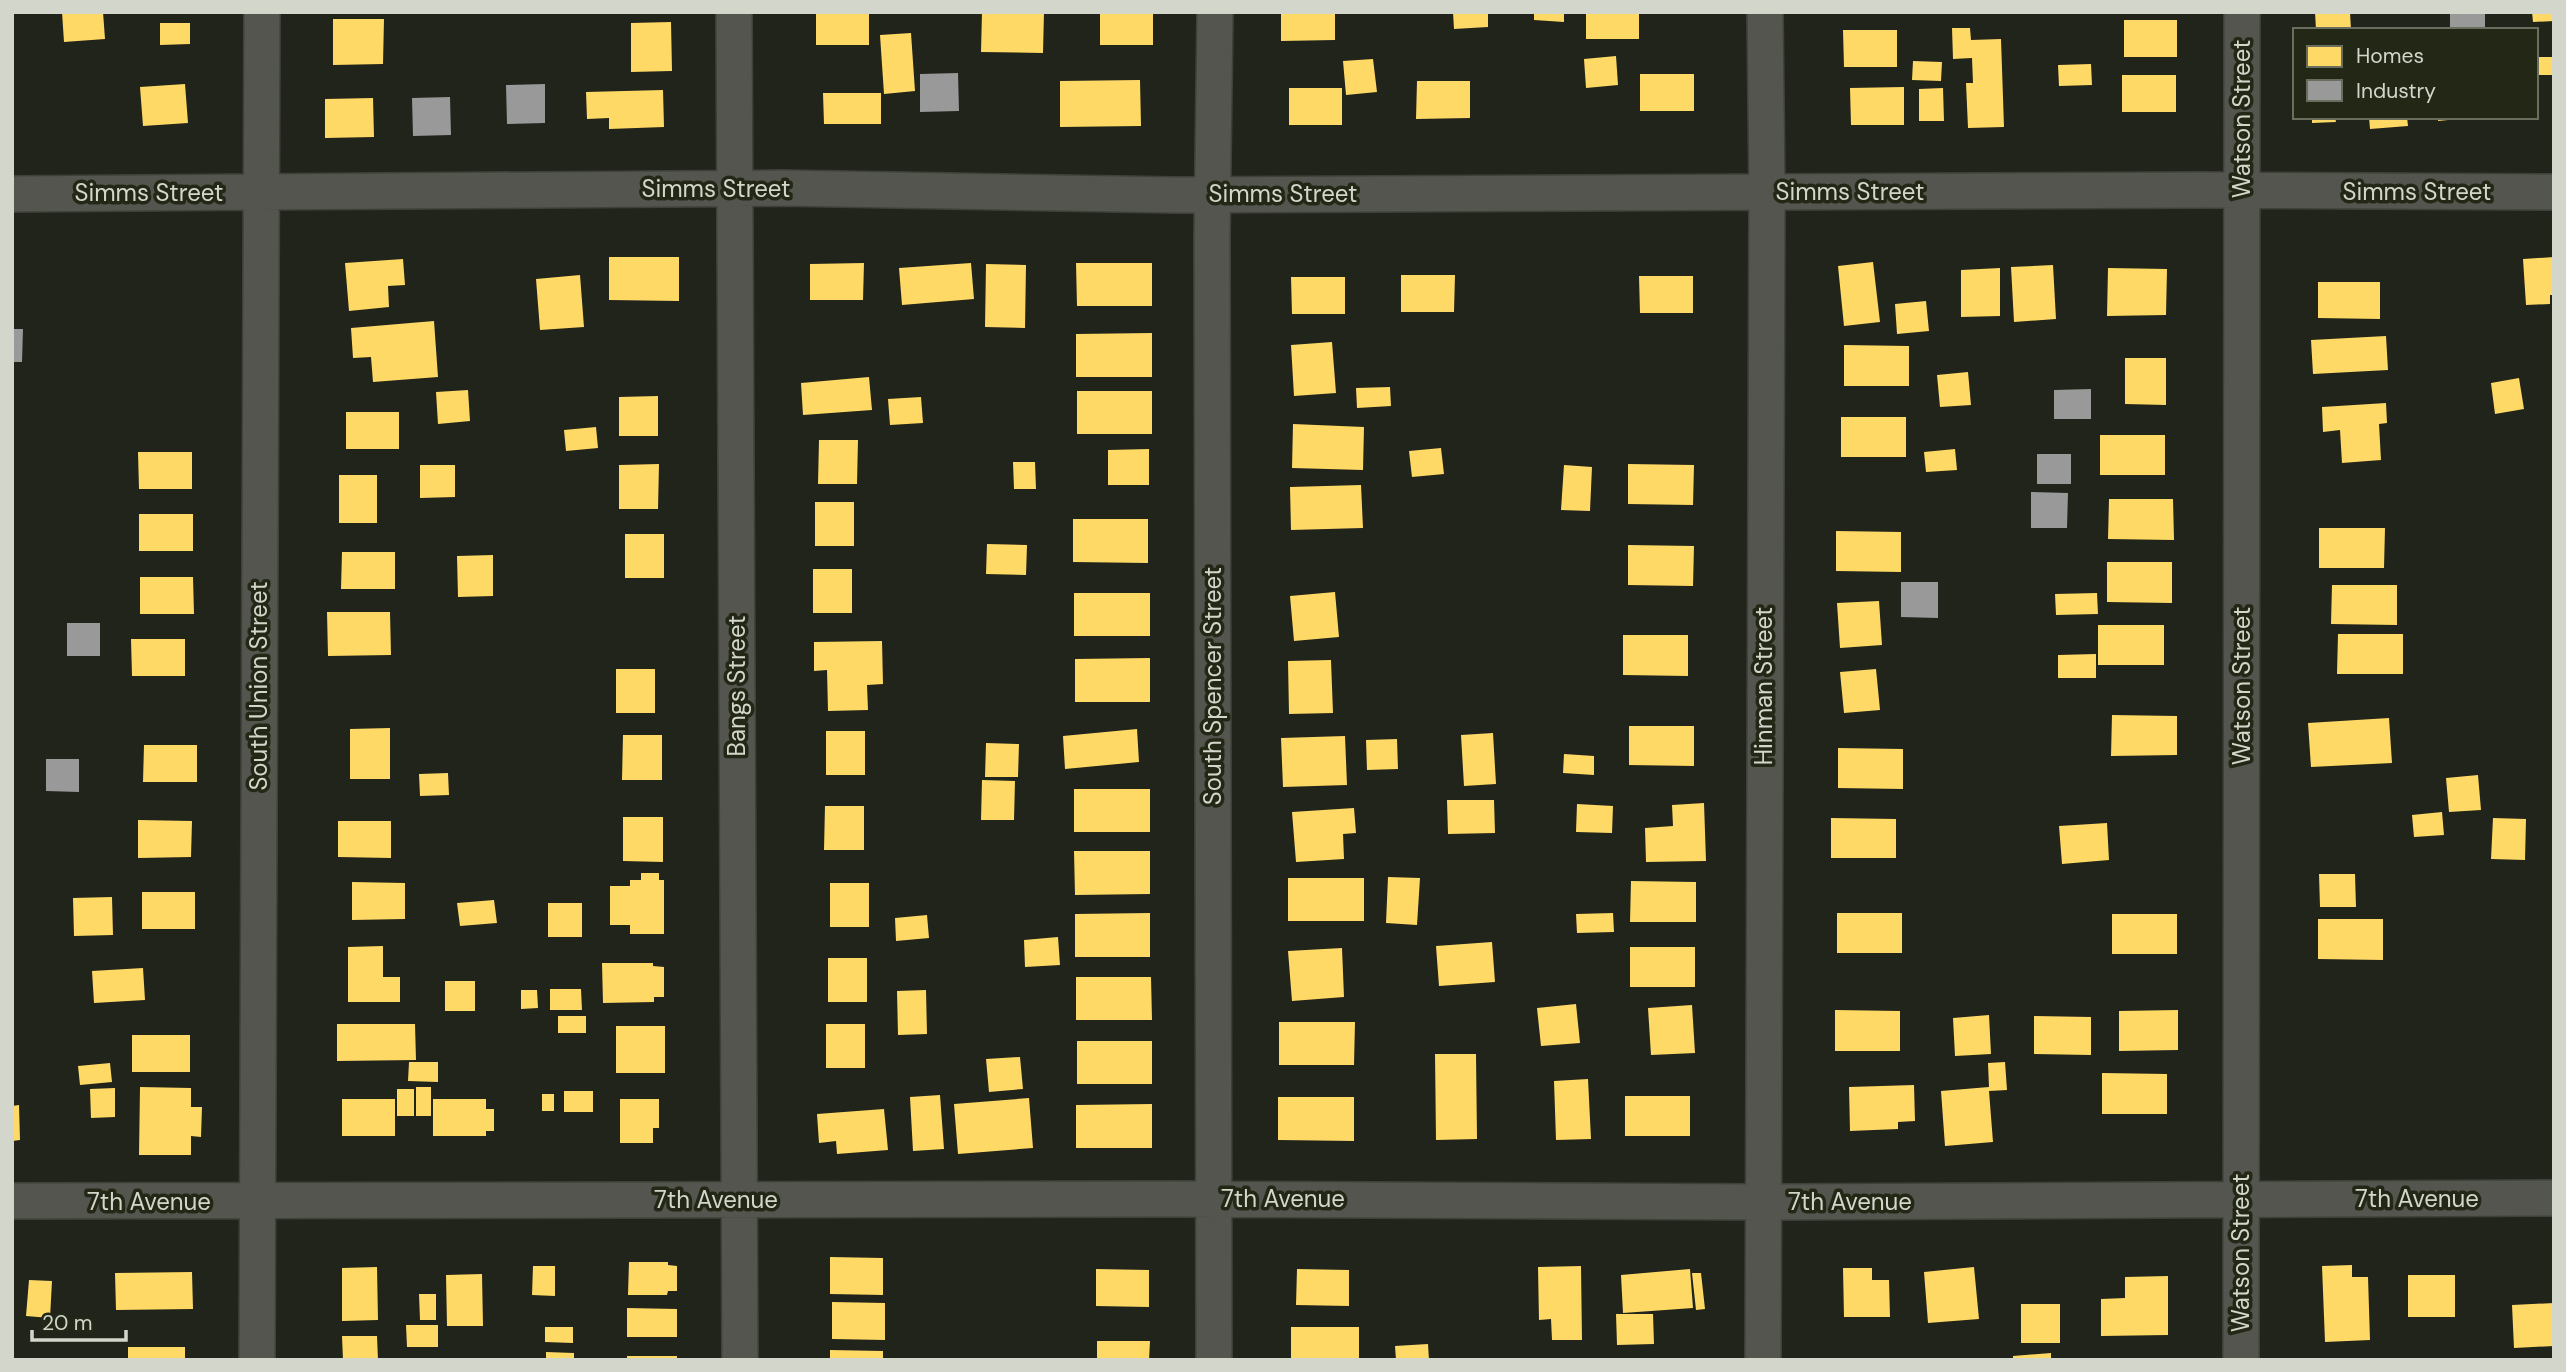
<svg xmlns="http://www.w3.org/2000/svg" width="2566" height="1372" viewBox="0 0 2566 1372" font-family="'DM Sans',sans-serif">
<rect width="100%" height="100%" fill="#21241a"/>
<path fill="#ffd966" d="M 62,12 L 103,12 L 105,39 L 64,42 Z
M 816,12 L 869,12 L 869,45 L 816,45 Z
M 982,12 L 1044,12 L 1043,53 L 981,52 Z
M 1100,12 L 1153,12 L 1153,45 L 1100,45 Z
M 1281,12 L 1335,12 L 1335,40 L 1281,41 Z
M 1453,12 L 1488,12 L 1488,27 L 1454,29 Z
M 1534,12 L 1564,12 L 1564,22 L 1534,20 Z
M 1586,12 L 1639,12 L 1639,39 L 1586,39 Z
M 2315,12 L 2350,12 L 2351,30 L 2316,30 Z
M 2532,12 L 2554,12 L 2554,21 L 2533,22 Z
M 333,19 L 384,19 L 383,64 L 333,65 Z
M 2124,20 L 2177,20 L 2177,57 L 2124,57 Z
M 671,22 L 672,71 L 631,72 L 631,23 Z
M 160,23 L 190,23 L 190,44 L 160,45 Z
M 1952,28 L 1970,28 L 1971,40 L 2001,39 L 2004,127 L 1968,128 L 1966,83 L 1973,83 L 1972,58 L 1953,59 Z
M 1843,30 L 1897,30 L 1897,67 L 1844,67 Z
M 911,33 L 915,91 L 884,94 L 880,35 Z
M 1616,56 L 1618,85 L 1586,88 L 1584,59 Z
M 2536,57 L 2554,57 L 2554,75 L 2536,75 Z
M 1373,59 L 1377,92 L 1346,95 L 1343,61 Z
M 1913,61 L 1942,62 L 1941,81 L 1912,80 Z
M 2091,64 L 2092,85 L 2059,86 L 2058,65 Z
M 1640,74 L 1694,74 L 1694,111 L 1640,111 Z
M 2122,75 L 2176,75 L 2176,112 L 2122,112 Z
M 1140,80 L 1141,126 L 1060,127 L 1060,81 Z
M 1417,81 L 1470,81 L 1470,118 L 1416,119 Z
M 185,84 L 188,123 L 143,126 L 140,87 Z
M 1904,87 L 1904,125 L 1851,125 L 1850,88 Z
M 1289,88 L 1342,88 L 1342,125 L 1289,125 Z
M 1943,88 L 1944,121 L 1919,121 L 1919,89 Z
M 663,90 L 664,127 L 609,129 L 609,118 L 587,119 L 586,92 Z
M 823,93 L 881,93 L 881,124 L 824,124 Z
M 373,98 L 374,137 L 325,138 L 325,99 Z
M 2312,117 L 2335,117 L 2336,122 L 2312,123 Z
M 2369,117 L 2407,117 L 2408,126 L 2370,129 Z
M 2438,117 L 2458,117 L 2458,119 L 2438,121 Z
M 609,257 L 679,257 L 679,301 L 609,300 Z
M 2554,257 L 2554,295 L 2550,295 L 2550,304 L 2526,305 L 2523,259 Z
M 403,259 L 405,285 L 388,286 L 389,307 L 349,311 L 345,263 Z
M 1873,262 L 1880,322 L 1844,326 L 1838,266 Z
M 864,263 L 863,300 L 810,300 L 810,264 Z
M 971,263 L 974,299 L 902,305 L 899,268 Z
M 1076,263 L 1152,263 L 1152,306 L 1077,306 Z
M 986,264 L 1026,265 L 1025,328 L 985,327 Z
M 2053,265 L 2056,319 L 2014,322 L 2011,267 Z
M 2000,268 L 2000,316 L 1961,317 L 1961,270 Z
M 2108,268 L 2167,269 L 2166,315 L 2107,316 Z
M 580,275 L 584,327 L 540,330 L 536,279 Z
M 1401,275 L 1455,275 L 1454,312 L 1401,312 Z
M 1639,276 L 1693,276 L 1693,313 L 1640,313 Z
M 1291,277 L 1345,277 L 1345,314 L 1292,314 Z
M 2318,282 L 2380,282 L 2380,319 L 2318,318 Z
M 1926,301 L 1929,331 L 1897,334 L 1895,304 Z
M 434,321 L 438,377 L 373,382 L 371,357 L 353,358 L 351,328 Z
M 1152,333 L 1152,377 L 1076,377 L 1076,334 Z
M 2386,336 L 2388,370 L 2313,374 L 2311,340 Z
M 1332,342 L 1336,393 L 1294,396 L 1291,345 Z
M 1844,345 L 1909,346 L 1909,386 L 1844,386 Z
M 2125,358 L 2166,358 L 2166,405 L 2125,404 Z
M 1968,372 L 1971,405 L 1940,407 L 1937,375 Z
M 869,377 L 872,410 L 803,415 L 801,383 Z
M 2519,378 L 2524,409 L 2495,414 L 2491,383 Z
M 1390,387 L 1391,406 L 1357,408 L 1356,388 Z
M 468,390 L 470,421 L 438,424 L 436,392 Z
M 1077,391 L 1152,391 L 1152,434 L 1077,434 Z
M 658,396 L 658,436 L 619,436 L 619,397 Z
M 921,397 L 923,423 L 890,425 L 888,399 Z
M 2386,403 L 2387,423 L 2379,424 L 2381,460 L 2342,463 L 2340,430 L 2323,432 L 2322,407 Z
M 346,412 L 399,412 L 399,449 L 346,449 Z
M 1841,417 L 1906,417 L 1906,457 L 1841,457 Z
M 1293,424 L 1364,427 L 1363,470 L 1292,468 Z
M 596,427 L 598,448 L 566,451 L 564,430 Z
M 2100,435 L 2165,435 L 2165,475 L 2100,475 Z
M 819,440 L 858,440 L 857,484 L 818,484 Z
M 1441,448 L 1444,474 L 1412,477 L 1409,451 Z
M 1149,449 L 1149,485 L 1108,485 L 1108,450 Z
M 1955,449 L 1957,470 L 1926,472 L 1924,452 Z
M 138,452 L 192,452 L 192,489 L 139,489 Z
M 1013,462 L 1035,462 L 1036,489 L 1014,489 Z
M 659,464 L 658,509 L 619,509 L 619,465 Z
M 1628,464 L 1694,465 L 1693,505 L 1628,504 Z
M 420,465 L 455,465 L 455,497 L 420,498 Z
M 1564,465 L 1592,467 L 1590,511 L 1561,510 Z
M 339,475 L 377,475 L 377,523 L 339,523 Z
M 1361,485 L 1363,528 L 1291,530 L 1290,487 Z
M 2109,499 L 2173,499 L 2174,540 L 2108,539 Z
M 815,502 L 854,502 L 854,546 L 815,546 Z
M 139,514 L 193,514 L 193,551 L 139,551 Z
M 1073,519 L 1148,519 L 1148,563 L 1073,562 Z
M 2319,528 L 2385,528 L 2384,568 L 2319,568 Z
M 1836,531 L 1901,532 L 1901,572 L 1836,571 Z
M 625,534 L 664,534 L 664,578 L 625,578 Z
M 987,544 L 1027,545 L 1026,575 L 986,574 Z
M 1628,545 L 1694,546 L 1693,586 L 1628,585 Z
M 342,552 L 395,552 L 395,589 L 341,589 Z
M 493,555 L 493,596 L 458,597 L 457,556 Z
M 2107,562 L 2172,562 L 2172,603 L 2107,602 Z
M 813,569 L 852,569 L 852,613 L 813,613 Z
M 140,577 L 193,577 L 194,614 L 140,614 Z
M 2332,585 L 2397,585 L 2397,625 L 2331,624 Z
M 1335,592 L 1339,637 L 1294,641 L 1290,596 Z
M 1074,593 L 1150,593 L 1150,636 L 1074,636 Z
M 2097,593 L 2098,614 L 2056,615 L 2055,594 Z
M 1879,601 L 1882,645 L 1840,648 L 1837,603 Z
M 327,612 L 390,612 L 391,655 L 328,656 Z
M 2098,625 L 2164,625 L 2164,665 L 2098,665 Z
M 2338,634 L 2403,634 L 2403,674 L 2337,674 Z
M 1623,635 L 1688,635 L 1688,676 L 1623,675 Z
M 131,639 L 185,639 L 185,676 L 132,676 Z
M 882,641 L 883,684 L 867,685 L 868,710 L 828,711 L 827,670 L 814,671 L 814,642 Z
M 2096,654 L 2096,678 L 2058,678 L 2058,655 Z
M 1150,658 L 1150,702 L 1075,702 L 1075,659 Z
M 1331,660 L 1333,713 L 1289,714 L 1288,661 Z
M 616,669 L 655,669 L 655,713 L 616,713 Z
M 1876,669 L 1880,710 L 1844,713 L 1840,672 Z
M 2112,715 L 2177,716 L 2177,755 L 2111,756 Z
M 2389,718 L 2392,763 L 2311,767 L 2308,723 Z
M 1629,726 L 1694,726 L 1694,766 L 1629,765 Z
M 390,728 L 390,779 L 350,779 L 350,729 Z
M 1137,729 L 1139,762 L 1065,769 L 1063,736 Z
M 826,731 L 865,731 L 865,775 L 826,775 Z
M 1493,733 L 1496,784 L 1464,786 L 1461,735 Z
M 623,735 L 662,735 L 662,780 L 622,780 Z
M 1345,736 L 1347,785 L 1283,787 L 1281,738 Z
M 1397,739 L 1398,769 L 1367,770 L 1366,740 Z
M 986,743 L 1019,744 L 1018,777 L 985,777 Z
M 144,745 L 197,745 L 197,782 L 143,782 Z
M 1838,748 L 1903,749 L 1903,789 L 1838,788 Z
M 1564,754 L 1594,756 L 1594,775 L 1563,773 Z
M 448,773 L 449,795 L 420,796 L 419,774 Z
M 2478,775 L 2481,810 L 2449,812 L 2446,778 Z
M 982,780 L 1015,781 L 1014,820 L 981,820 Z
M 1074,789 L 1150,789 L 1150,832 L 1074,832 Z
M 1447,800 L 1494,800 L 1495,833 L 1448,834 Z
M 1704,803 L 1706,861 L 1646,862 L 1645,828 L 1673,826 L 1672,805 Z
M 1577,804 L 1613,806 L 1612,833 L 1576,832 Z
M 825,806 L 864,806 L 864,850 L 824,850 Z
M 1354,808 L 1356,833 L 1343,834 L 1344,859 L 1296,862 L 1292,812 Z
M 2442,812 L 2444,835 L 2414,837 L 2412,815 Z
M 623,817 L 663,817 L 663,862 L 623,861 Z
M 1831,818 L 1896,819 L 1896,858 L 1831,858 Z
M 2493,818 L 2526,819 L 2525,860 L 2491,859 Z
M 138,820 L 192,821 L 191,857 L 138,858 Z
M 338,821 L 391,821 L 391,858 L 338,857 Z
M 2107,823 L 2109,860 L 2062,864 L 2059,826 Z
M 1074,851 L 1150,851 L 1150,894 L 1075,895 Z
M 641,873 L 659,873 L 659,880 L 664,880 L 664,934 L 630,934 L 630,925 L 610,925 L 610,886 L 630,886 L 630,880 L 641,880 Z
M 2319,874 L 2355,874 L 2356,907 L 2320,907 Z
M 1388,877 L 1420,878 L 1417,925 L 1386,923 Z
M 1288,878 L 1364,878 L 1364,921 L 1288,921 Z
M 1631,881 L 1696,882 L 1696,922 L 1630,922 Z
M 352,882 L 405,883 L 405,919 L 352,920 Z
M 830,883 L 869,883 L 869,927 L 830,927 Z
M 142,892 L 195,892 L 195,929 L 142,929 Z
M 112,897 L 113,935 L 74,936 L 73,898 Z
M 494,900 L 497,923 L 460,926 L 457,903 Z
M 548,903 L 582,903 L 582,937 L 548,937 Z
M 1150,913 L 1150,957 L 1075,957 L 1075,914 Z
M 1613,913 L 1614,932 L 1577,933 L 1576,914 Z
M 1837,913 L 1902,913 L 1902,953 L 1837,953 Z
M 2112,914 L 2177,914 L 2177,954 L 2112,954 Z
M 927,915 L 929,938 L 896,941 L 895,918 Z
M 2318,919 L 2383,919 L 2383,960 L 2318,959 Z
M 1058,937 L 1060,965 L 1025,967 L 1024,940 Z
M 1492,942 L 1495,982 L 1439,986 L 1436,946 Z
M 383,946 L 383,977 L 400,977 L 400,1002 L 348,1002 L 348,947 Z
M 1630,947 L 1695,947 L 1695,987 L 1630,987 Z
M 1342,948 L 1344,997 L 1292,1001 L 1288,951 Z
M 828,958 L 867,958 L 867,1002 L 828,1002 Z
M 602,963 L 653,963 L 653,966 L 664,967 L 664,997 L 654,997 L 654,1002 L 603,1003 Z
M 143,968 L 145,1000 L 94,1003 L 92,971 Z
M 1076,977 L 1151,977 L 1152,1020 L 1076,1020 Z
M 445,981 L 475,981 L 475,1011 L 445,1011 Z
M 550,989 L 581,989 L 582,1010 L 550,1010 Z
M 521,990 L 537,990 L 538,1008 L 521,1009 Z
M 926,990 L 927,1034 L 898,1035 L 897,991 Z
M 1576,1004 L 1580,1043 L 1541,1046 L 1537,1008 Z
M 1692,1005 L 1695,1053 L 1651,1055 L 1648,1008 Z
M 1835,1010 L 1900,1011 L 1900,1051 L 1835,1051 Z
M 2178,1010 L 2178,1050 L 2119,1051 L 2119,1011 Z
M 1989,1015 L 1991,1054 L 1955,1056 L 1953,1018 Z
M 558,1016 L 586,1016 L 586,1033 L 558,1033 Z
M 2034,1016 L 2091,1017 L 2091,1055 L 2034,1054 Z
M 1279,1022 L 1355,1022 L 1354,1065 L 1279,1065 Z
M 337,1024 L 415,1024 L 416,1060 L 337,1061 Z
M 826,1024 L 865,1024 L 865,1068 L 826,1068 Z
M 616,1026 L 665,1026 L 665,1073 L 616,1073 Z
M 132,1035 L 190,1035 L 190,1072 L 132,1072 Z
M 1077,1041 L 1152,1041 L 1152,1084 L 1077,1084 Z
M 1435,1054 L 1476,1054 L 1477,1139 L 1436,1140 Z
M 1020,1057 L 1023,1089 L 989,1092 L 986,1059 Z
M 409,1062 L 438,1062 L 438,1082 L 408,1081 Z
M 2005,1062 L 2007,1090 L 1989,1091 L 1993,1142 L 1945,1146 L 1941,1091 L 1989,1087 L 1988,1063 Z
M 110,1063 L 112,1082 L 80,1085 L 78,1066 Z
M 2102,1073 L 2167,1074 L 2167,1114 L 2102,1114 Z
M 1588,1079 L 1591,1139 L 1556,1140 L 1554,1081 Z
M 1914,1085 L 1915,1121 L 1898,1122 L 1898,1129 L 1850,1131 L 1849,1087 Z
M 140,1087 L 191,1088 L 191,1107 L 202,1107 L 201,1137 L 191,1136 L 191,1155 L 139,1155 Z
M 416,1087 L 431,1087 L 431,1116 L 416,1116 Z
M 115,1088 L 115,1117 L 91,1118 L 90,1089 Z
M 397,1089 L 414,1089 L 414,1116 L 397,1116 Z
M 564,1091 L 593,1091 L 593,1112 L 564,1112 Z
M 542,1094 L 554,1094 L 554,1111 L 542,1111 Z
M 940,1095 L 944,1149 L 913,1151 L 910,1097 Z
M 1625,1096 L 1690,1096 L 1690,1136 L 1625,1136 Z
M 1278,1097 L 1354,1097 L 1354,1141 L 1278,1140 Z
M 1029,1098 L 1033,1148 L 958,1154 L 954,1104 Z
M 342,1099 L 395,1099 L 395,1136 L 342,1136 Z
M 433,1099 L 486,1099 L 486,1109 L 494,1109 L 494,1131 L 486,1131 L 486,1136 L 433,1136 Z
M 620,1099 L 659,1099 L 659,1128 L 653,1128 L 653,1143 L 620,1143 Z
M 1152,1104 L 1152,1148 L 1076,1148 L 1076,1105 Z
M 19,1105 L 20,1140 L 12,1141 L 12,1106 Z
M 884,1109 L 888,1150 L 837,1154 L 836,1141 L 819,1143 L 817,1114 Z
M 830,1257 L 883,1258 L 883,1295 L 830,1294 Z
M 629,1262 L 668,1262 L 668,1265 L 677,1266 L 677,1291 L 668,1291 L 667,1295 L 628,1295 Z
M 2352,1265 L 2352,1277 L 2368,1277 L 2370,1340 L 2325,1342 L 2322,1266 Z
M 533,1266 L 555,1266 L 555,1296 L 532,1295 Z
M 1581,1266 L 1582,1340 L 1552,1340 L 1551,1319 L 1539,1320 L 1538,1267 Z
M 377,1267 L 378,1320 L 342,1321 L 342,1268 Z
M 1974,1267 L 1979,1319 L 1928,1323 L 1924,1272 Z
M 1843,1268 L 1872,1268 L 1872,1280 L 1889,1280 L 1890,1317 L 1844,1317 Z
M 1096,1269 L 1149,1270 L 1149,1307 L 1096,1306 Z
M 1297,1269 L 1349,1270 L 1349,1306 L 1296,1305 Z
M 1690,1269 L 1693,1308 L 1623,1313 L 1621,1275 Z
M 192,1272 L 193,1309 L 116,1310 L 115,1273 Z
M 1692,1273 L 1701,1273 L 1705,1309 L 1696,1310 Z
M 482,1274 L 483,1326 L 447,1326 L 446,1275 Z
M 2408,1275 L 2455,1275 L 2455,1317 L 2408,1317 Z
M 2168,1276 L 2168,1335 L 2101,1336 L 2101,1299 L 2125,1298 L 2125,1277 Z
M 29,1280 L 52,1281 L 50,1318 L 26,1316 Z
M 419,1294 L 436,1294 L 436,1320 L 420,1320 Z
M 832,1302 L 885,1303 L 885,1340 L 832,1339 Z
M 2554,1303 L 2554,1346 L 2514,1348 L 2512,1305 Z
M 2021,1304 L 2060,1304 L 2060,1343 L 2021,1343 Z
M 627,1308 L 677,1309 L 677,1337 L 627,1337 Z
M 1616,1314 L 1653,1314 L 1654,1344 L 1617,1345 Z
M 406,1325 L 438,1325 L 438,1347 L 407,1347 Z
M 545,1327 L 573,1327 L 573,1343 L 545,1342 Z
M 1291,1327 L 1359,1327 L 1359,1360 L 1291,1360 Z
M 342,1336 L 377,1336 L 378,1360 L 343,1360 Z
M 1097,1341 L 1150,1341 L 1149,1360 L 1097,1360 Z
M 1428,1344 L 1429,1360 L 1396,1360 L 1395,1346 Z
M 128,1347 L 185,1347 L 185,1360 L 128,1360 Z
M 830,1350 L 883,1351 L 883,1360 L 830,1360 Z
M 546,1352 L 574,1353 L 574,1360 L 546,1360 Z
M 2051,1353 L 2051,1360 L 2013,1360 L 2013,1356 Z
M 627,1356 L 677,1356 L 677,1360 L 627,1360 Z"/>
<path fill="#999" d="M 2450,12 L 2485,12 L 2485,30 L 2450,30 Z
M 958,73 L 959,111 L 920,112 L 920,74 Z
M 545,84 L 545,123 L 507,124 L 506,85 Z
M 450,97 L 451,135 L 413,136 L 412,98 Z
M 12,329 L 23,329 L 22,362 L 12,362 Z
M 2091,389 L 2091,419 L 2054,419 L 2054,390 Z
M 2037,454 L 2071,454 L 2071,484 L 2037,484 Z
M 2031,492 L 2068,493 L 2067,528 L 2031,528 Z
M 1901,582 L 1938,582 L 1938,618 L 1901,617 Z
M 67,623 L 100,623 L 100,656 L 67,656 Z
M 46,759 L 79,759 L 79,792 L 46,791 Z"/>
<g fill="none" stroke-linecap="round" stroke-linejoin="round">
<defs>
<path id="minor" d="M 734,12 L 740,1360
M 12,194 L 783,188 L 1176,195 L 2202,190 L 2554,192
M 12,1201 L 1174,1199 L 1762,1202 L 2554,1198
M 257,1360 L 262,12
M 1214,1360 L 1212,236 L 1215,12
M 1763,1360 L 1767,192 L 1765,12
M 2241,1360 L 2242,12"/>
</defs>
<use href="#minor" stroke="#3e4139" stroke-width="38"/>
<use href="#minor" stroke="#53554e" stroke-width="35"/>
</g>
<g text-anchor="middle" stroke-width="7" stroke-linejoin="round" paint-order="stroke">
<g font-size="24" fill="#d2d6cb" stroke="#232816">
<text transform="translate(2242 119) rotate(-90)" y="8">Watson Street</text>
<text x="716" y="197">Simms Street</text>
<text x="1850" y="200">Simms Street</text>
<text x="2417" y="200">Simms Street</text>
<text x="149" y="201">Simms Street</text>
<text x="1283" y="202">Simms Street</text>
<text transform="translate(259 686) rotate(-90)" y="8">South Union Street</text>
<text transform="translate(737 686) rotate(-90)" y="8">Bangs Street</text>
<text transform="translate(1213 686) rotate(-90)" y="8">South Spencer Street</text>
<text transform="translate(1764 686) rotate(-90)" y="8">Hinman Street</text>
<text transform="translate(2242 686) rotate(-90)" y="8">Watson Street</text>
<text x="1283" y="1207">7th Avenue</text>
<text x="2417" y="1207">7th Avenue</text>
<text x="716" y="1208">7th Avenue</text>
<text x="149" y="1210">7th Avenue</text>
<text x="1850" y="1210">7th Avenue</text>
<text transform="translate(2241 1253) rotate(-90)" y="8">Watson Street</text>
</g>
</g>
<rect width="2566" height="1372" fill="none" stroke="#d2d6cb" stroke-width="28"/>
<rect x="2293" y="28" width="245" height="91" fill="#232816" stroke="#696e5e" stroke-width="2"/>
<rect x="2307" y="46" width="35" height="21" fill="#ffd966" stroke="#696e5e" stroke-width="2"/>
<text x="2356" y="63" font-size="21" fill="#d2d6cb">Homes</text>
<rect x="2307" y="80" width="35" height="21" fill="#999999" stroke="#696e5e" stroke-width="2"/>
<text x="2356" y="98" font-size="21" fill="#d2d6cb">Industry</text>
<path d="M32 1330v10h94v-10" fill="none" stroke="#d2d6cb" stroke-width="3.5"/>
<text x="42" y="1330" font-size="21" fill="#d2d6cb" stroke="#232816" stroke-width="5" paint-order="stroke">20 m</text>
</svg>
